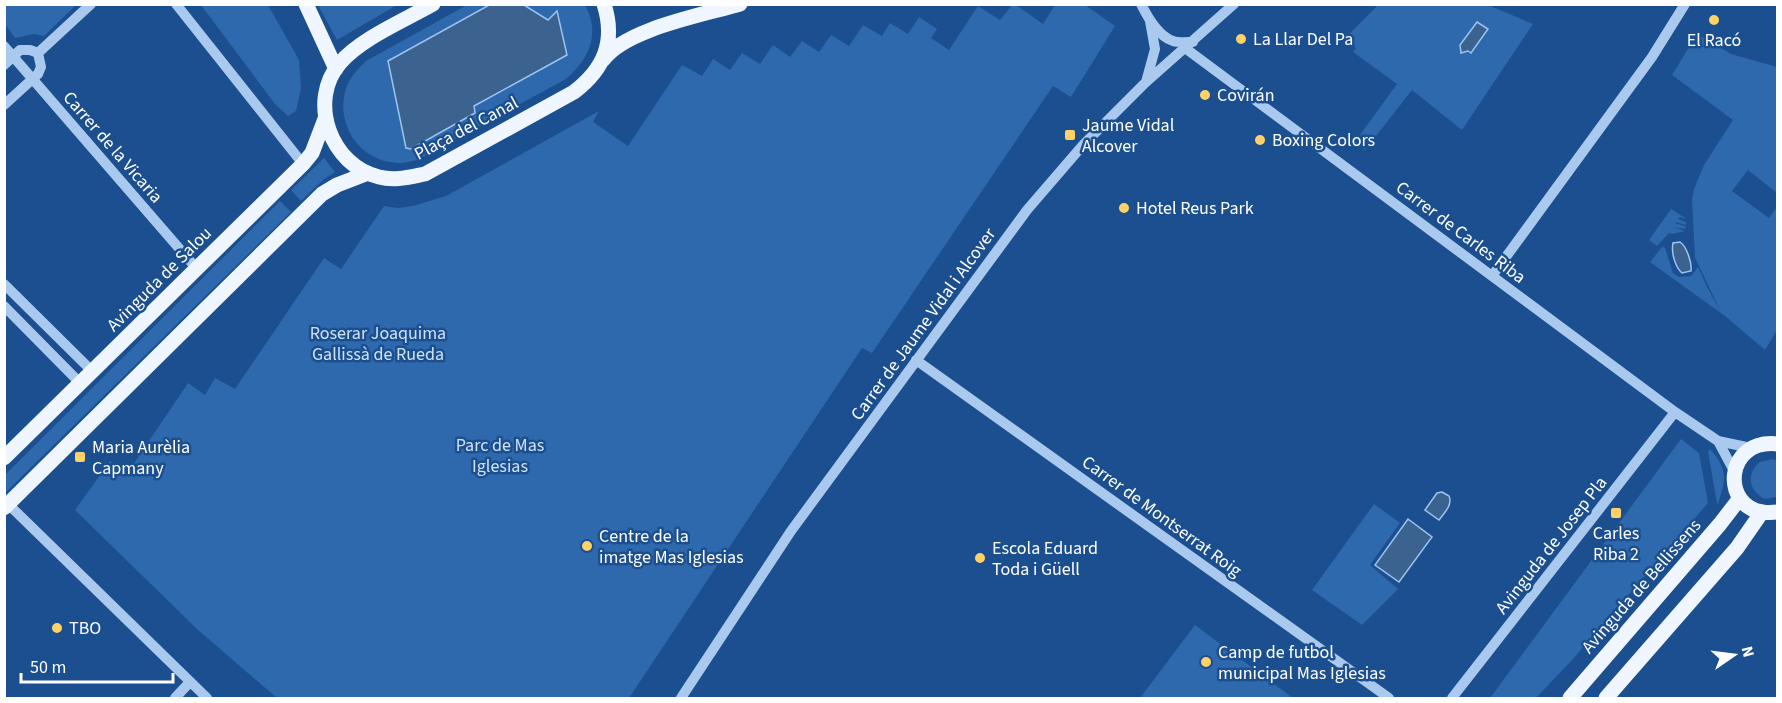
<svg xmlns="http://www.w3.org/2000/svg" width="1782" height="703" viewBox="0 0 1782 703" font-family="'Source Sans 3',sans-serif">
<rect width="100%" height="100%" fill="#1b4f8f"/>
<path fill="#2e69ad" d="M 5,4 L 76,4 L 76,5 L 44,36 L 34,34 L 15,38 L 5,24 Z
M 201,5 L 268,5 L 299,60 L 301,88 L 296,111 L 288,116 L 275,104 Z
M 318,5 L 397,5 L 337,40 Z
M 467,5 L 585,5 C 601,34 589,59 566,79 L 417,160 C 411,161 405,163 399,163 C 362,163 336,127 345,92 C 348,79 357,70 366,61 Z
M 1012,5 L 1016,5 L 1043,24 L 1055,5 L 1085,5 L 1115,26 L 1071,97 L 1053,86 L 872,353 L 862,348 L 629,698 L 277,698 L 197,629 L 75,510 L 110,461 L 128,472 L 188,383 L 205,395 L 215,378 L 235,389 L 324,258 L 341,269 L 384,206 L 398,208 L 413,206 L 446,196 L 599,111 L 593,122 L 628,146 L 682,65 L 702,76 L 713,59 L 730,70 L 742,53 L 760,64 L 773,45 L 790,57 L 802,41 L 819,52 L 831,35 L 849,46 L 863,25 L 882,36 L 890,23 L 908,34 L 919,17 L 937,29 L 931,38 L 949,50 L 978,6 L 1000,20 Z
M 1378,5 L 1488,5 L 1533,24 L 1462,130 L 1412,90 L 1365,150 L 1354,143 L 1397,84 L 1353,52 L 1356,48 L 1345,38 Z
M 1697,34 L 1731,54 L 1777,67 L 1777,193 L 1748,170 L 1732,191 L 1769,218 L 1777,207 L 1777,330 L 1765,350 L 1725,316 L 1650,262 L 1662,247 L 1665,248 L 1673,273 L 1679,277 L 1691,276 L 1698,267 L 1707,287 L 1721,312 L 1695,258 L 1692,200 L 1694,189 L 1704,165 L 1733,120 L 1672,75 Z
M 324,158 L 335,172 L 323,180 L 301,201 L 291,190 Z
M 280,201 L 291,212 L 5,493 L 5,475 Z
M 1671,209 L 1687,219 L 1680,217 L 1678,219 L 1686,222 L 1686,225 L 1676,222 L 1675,223 L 1685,226 L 1686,229 L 1673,227 L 1685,231 L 1672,234 L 1669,233 L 1657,246 L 1649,240 Z
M 1681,439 L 1699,453 L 1708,503 L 1572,660 L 1536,698 L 1490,698 Z
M 1710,449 C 1728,469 1726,479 1718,504 L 1717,503 L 1708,452 Z
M 1773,459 L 1777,461 L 1777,497 L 1765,499 C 1748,491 1746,473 1760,462 Z
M 1374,504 L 1400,523 L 1370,565 L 1398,589 L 1362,625 L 1312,590 Z
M 1195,625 L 1293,698 L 1140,698 Z"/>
<path fill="#3c6290" stroke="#9cc4f0" stroke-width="1.5" d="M 491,4 L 524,5 L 548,20 L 557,11 L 567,55 L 474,106 L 475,113 L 411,149 L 406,148 L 388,61 Z
M 1477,22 L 1488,29 L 1471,53 L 1468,51 L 1461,53 L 1460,45 Z
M 1680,242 C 1687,247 1692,263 1691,271 L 1682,273 C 1675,267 1671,252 1673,243 Z
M 1442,492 L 1449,496 C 1453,505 1444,513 1439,520 L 1425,510 L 1437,493 Z
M 1408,519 L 1432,537 L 1399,582 L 1375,565 Z"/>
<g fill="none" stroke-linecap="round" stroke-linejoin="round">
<path stroke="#a9c9ee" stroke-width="10" d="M 176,4 L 303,164
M 1141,4 C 1148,18 1158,36 1173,41 C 1179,43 1187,42 1193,42
M 4,46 L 197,269
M 1185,48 L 1675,412 L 1718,441 L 1751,448
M 38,53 L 91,4
M 4,65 L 20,50 L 30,50 L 38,53
M 1146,82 L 1155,49 L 1150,21
M 4,105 L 38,74 L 41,67 L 38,53
M 1492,276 L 1652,57 L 1685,4
M 4,284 L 93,372
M 4,306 L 81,384
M 916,360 L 1389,698
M 1718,441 L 1734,471
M 8,504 L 207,698
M 175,698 L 189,683
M 681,698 L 791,531 L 1027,210 L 1083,145 L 1145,83 L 1234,4
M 1452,698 L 1675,412"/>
<path stroke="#f0f6ff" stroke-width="15" d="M 306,4 L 336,69
M 433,4 C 405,20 360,39 340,63 C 307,101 331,166 379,177 C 395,181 409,177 425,174 L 574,92 C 604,69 616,42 604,4
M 603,60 C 625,29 703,15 740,4
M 1778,444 C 1723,438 1722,508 1763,512 C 1768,513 1773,512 1778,512
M 4,458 L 303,164 L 312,153 L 325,119
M 4,508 L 322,194 L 337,185 L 368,173
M 1570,698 L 1720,524 L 1740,498
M 1606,698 L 1737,548 L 1762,512"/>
</g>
<g fill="#ffd166" stroke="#1b4f8f" stroke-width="2">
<circle cx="1714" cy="20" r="6"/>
<circle cx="1241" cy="39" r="6"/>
<circle cx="1205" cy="95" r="6"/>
<rect x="1064" y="129" width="12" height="12" rx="3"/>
<circle cx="1260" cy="140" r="6"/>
<circle cx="1124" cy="208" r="6"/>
<rect x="74" y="451" width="12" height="12" rx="3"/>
<rect x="1610" y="507" width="12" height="12" rx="3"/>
<circle cx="587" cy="546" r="6"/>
<circle cx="980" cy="558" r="6"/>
<circle cx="57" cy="628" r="6"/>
<circle cx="1206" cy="662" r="6"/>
</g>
<g text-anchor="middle" stroke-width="5" stroke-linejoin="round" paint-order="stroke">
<g font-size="18" fill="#fff" stroke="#1b4f8f" text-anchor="start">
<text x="1253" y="45">La Llar Del Pa</text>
<text x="1714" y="46" text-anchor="middle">El Racó</text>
<text x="1217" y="101">Covirán</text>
<text x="1082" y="131">Jaume Vidal<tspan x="1082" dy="21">Alcover</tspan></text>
<text x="1272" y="146">Boxing Colors</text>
<text x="1136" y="214">Hotel Reus Park</text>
<text x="92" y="453">Maria Aurèlia<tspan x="92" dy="21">Capmany</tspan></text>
<text x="1616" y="539" text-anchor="middle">Carles<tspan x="1616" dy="21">Riba 2</tspan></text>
<text x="599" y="542">Centre de la<tspan x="599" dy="21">imatge Mas Iglesias</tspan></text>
<text x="992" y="554">Escola Eduard<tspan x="992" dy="21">Toda i Güell</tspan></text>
<text x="69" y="634">TBO</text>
<text x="1218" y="658">Camp de futbol<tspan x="1218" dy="21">municipal Mas Iglesias</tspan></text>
</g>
<g font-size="18" fill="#fff" stroke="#1b4f8f">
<text transform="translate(466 128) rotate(-28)" y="6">Plaça del Canal</text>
<text transform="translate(113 147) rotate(49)" y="6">Carrer de la Vicaria</text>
<text transform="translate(1461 232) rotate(37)" y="6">Carrer de Carles Riba</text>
<text transform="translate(159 279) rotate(-45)" y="6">Avinguda de Salou</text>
<text transform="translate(923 324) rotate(-54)" y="6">Carrer de Jaume Vidal i Alcover</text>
<text transform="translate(1162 516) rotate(36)" y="6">Carrer de Montserrat Roig</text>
<text transform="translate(1551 545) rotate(-52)" y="6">Avinguda de Josep Pla</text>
<text transform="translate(1641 586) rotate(-49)" y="6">Avinguda de Bellissens</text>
</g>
<g font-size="18" fill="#cfe3fa" stroke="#1b4f8f">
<text x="378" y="339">Roserar Joaquima<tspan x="378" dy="21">Gallissà de Rueda</tspan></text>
<text x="500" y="451">Parc de Mas<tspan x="500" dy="21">Iglesias</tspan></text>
</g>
</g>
<rect width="1782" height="703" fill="none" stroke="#ffffff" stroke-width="12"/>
<g transform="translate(1734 655) rotate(76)" stroke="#1b4f8f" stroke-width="4.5" paint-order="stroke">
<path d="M0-4.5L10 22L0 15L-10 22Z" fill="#ffffff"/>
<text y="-9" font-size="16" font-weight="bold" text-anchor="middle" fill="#ffffff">N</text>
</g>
<path d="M21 673v9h152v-9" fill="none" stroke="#ffffff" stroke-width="3"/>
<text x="30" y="673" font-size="18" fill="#ffffff" stroke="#1b4f8f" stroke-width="4.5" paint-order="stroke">50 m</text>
</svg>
